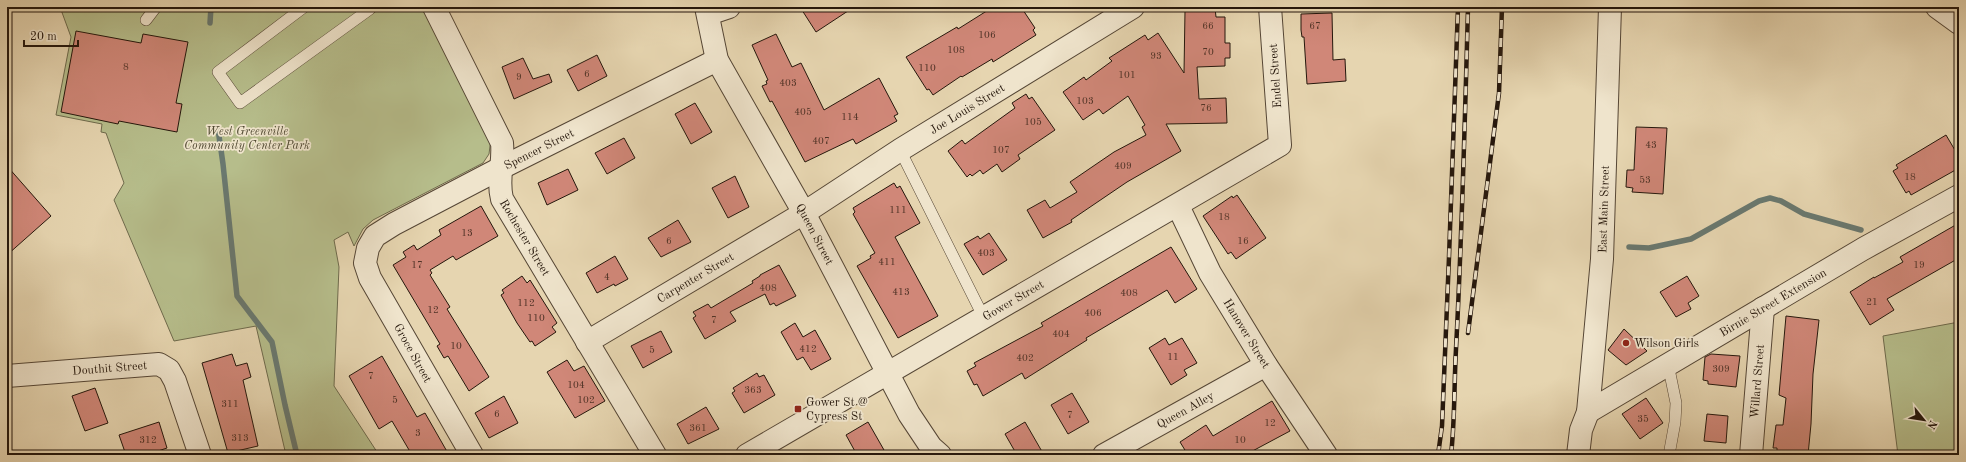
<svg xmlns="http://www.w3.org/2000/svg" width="1966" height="462" viewBox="0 0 1966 462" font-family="'Old Standard TT',serif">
<rect width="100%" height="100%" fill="#e6d5b0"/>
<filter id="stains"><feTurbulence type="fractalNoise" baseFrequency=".005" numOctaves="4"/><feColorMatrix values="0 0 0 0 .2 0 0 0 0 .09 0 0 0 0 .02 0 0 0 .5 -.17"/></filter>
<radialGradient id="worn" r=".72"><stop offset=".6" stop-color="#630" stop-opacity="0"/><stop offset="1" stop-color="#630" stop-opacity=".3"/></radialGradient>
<path fill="#b6bd8b" stroke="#6e6a4c" d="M 60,7 L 428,7 L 491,138 L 489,154 L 483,163 L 373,220 L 363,229 L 354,246 L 348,232 L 334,240 L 339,267 L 334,386 L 379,455 L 286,455 L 256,326 L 174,341 L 114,200 L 124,183 L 106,133 L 101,132 L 102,124 L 56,115 L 71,37 Z
M 1959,322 L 1959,455 L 1898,455 L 1883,336 Z"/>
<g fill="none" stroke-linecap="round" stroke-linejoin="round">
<path stroke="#69786f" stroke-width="5.5" d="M 210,23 L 211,7
M 218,129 L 223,164 L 237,296 L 272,342 L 285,405 L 297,455
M 1629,247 L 1649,248 L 1691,239 L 1759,201 L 1770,198 L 1781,201 L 1804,214 L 1861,230"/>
</g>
<path fill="#d08778" stroke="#25170c" d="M 800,7 L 854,7 L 816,32 Z
M 993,7 L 1021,7 L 1035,28 L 1033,30 L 1036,35 L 993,62 L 992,59 L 962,77 L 961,76 L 933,95 L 929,89 L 927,90 L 906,57 L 957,27 L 958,29 Z
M 1190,8 L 1215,8 L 1216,17 L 1225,17 L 1225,43 L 1230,43 L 1230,58 L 1225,58 L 1225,66 L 1197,67 L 1199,99 L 1226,98 L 1227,123 L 1166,124 L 1181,151 L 1127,182 L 1071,220 L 1072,222 L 1043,238 L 1027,210 L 1045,200 L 1050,208 L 1077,192 L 1070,182 L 1114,152 L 1146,135 L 1142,127 L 1145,125 L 1128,96 L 1103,114 L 1099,109 L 1083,120 L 1063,92 L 1084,77 L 1086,80 L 1112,61 L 1109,58 L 1145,35 L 1148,40 L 1158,33 L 1184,73 L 1185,11 L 1190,11 Z
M 1332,13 L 1333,60 L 1345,59 L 1346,81 L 1307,84 L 1304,37 L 1302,37 L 1301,30 L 1301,14 Z
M 76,31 L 141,43 L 143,34 L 188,42 L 176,103 L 182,104 L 177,132 L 119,121 L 118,124 L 61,112 Z
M 776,34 L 792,67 L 801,63 L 824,110 L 879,78 L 898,114 L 894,116 L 897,121 L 856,144 L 853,139 L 805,162 L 772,101 L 770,102 L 762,86 L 767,84 L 766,81 L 768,80 L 752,45 Z
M 597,55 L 607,76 L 578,91 L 567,70 Z
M 523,58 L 533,79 L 549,74 L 552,82 L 514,99 L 502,67 Z
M 1026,94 L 1029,99 L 1032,97 L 1055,130 L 1018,155 L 1020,159 L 1002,172 L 997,164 L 983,174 L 980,170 L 972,176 L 970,174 L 967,177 L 948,151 L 962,140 L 965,144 L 1015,108 L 1012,103 Z
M 695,103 L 712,132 L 691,144 L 675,114 Z
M 1636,127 L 1667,128 L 1663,194 L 1632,192 L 1633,188 L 1626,187 L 1627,170 L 1634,170 Z
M 1946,135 L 1959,157 L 1959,168 L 1911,195 L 1909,191 L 1906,193 L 1893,171 L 1898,168 L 1896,165 Z
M 624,138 L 635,158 L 607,174 L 595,153 Z
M 7,166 L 51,216 L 7,255 Z
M 568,169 L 578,190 L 547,205 L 538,183 Z
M 735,176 L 749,207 L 728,218 L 712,188 Z
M 894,183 L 897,188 L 900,186 L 920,223 L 895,237 L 938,316 L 898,338 L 857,266 L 871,258 L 870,256 L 875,253 L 853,214 L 855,212 L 853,208 Z
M 1237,195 L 1266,238 L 1236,259 L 1231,252 L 1228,254 L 1203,216 L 1232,196 L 1233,198 Z
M 481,206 L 498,236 L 456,260 L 453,256 L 430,270 L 432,273 L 430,275 L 450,307 L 447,309 L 489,377 L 469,391 L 448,356 L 444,358 L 437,346 L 440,344 L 393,265 L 406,257 L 403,252 L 414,245 L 417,250 L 441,235 L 439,230 Z
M 678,220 L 691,242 L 661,257 L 648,238 Z
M 1959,223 L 1959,258 L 1887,299 L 1894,310 L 1870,325 L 1850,292 L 1874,277 L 1874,278 L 1903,262 L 1900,257 Z
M 989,233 L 1007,260 L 983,275 L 964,244 L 978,236 L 980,239 Z
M 1171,247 L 1197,289 L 1175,303 L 1167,290 L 1086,338 L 1087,340 L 1025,379 L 1022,373 L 983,396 L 977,384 L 974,385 L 967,371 L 976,366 L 974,363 L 1043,326 L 1041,323 Z
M 615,256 L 628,279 L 615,286 L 614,284 L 597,293 L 586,273 Z
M 779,265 L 796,296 L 776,306 L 774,303 L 770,305 L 765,294 L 730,312 L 736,321 L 705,339 L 693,318 L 696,316 L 693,312 L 708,304 L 711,308 L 753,283 L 752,281 L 760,276 L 760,275 Z
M 522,276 L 527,283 L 530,280 L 557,323 L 552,327 L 556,332 L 535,346 L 532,341 L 530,342 L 517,323 L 501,295 L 504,293 L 502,290 Z
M 1687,276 L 1699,296 L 1688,303 L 1691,309 L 1676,317 L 1660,292 Z
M 1786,316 L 1819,320 L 1813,374 L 1811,424 L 1808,455 L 1777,452 L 1777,448 L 1773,448 L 1776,425 L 1783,425 L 1786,398 L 1779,395 Z
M 795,323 L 803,337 L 815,330 L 831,359 L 811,370 L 803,357 L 797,360 L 781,332 Z
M 1624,329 L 1647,351 L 1626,365 L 1608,350 Z
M 661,331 L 672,352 L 643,368 L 631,346 Z
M 1165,338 L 1169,345 L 1182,338 L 1197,363 L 1184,370 L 1187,375 L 1171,385 L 1149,348 Z
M 232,354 L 236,366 L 247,363 L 251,377 L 243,380 L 258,446 L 228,453 L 202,363 Z
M 1711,354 L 1740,356 L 1736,387 L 1708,384 L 1708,381 L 1703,380 L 1705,357 Z
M 382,356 L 417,417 L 425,413 L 449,455 L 412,455 L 392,421 L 379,429 L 349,376 Z
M 567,360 L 574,371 L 584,366 L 605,401 L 575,418 L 547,372 Z
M 757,373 L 759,377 L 764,375 L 775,395 L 744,413 L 732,393 L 735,391 L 733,388 Z
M 95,388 L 108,423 L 85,431 L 72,396 Z
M 1072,393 L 1089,422 L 1068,434 L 1051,405 Z
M 504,396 L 518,423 L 489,438 L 475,413 Z
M 1646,398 L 1663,423 L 1640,439 L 1622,414 Z
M 1272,401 L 1290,431 L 1245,455 L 1188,455 L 1180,442 L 1206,425 L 1213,436 Z
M 706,407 L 719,429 L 688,444 L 677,424 Z
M 1707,414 L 1728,416 L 1726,443 L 1704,441 Z
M 159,422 L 167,448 L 146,455 L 126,455 L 119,435 Z
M 868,422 L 884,450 L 875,455 L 857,455 L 846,435 Z
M 1025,422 L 1044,455 L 1017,455 L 1005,434 Z"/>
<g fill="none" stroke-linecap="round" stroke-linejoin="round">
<defs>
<path id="service" d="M 304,7 L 218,72 L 240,103 L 370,9 L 369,7
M 146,20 L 156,7
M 900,150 L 984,318
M 1668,364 L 1676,403 L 1675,422 L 1669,455"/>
<g id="minor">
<path id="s1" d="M 434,7 L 502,143 C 504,163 497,179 502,199 L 655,455"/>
<path id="s2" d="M 706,7 L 717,60 L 804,213 L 909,414 L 931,447 L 940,455"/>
<path d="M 1937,7 L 1959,23"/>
<path d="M 708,14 L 729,7"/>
<path id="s3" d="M 1178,206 L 1210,273 L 1266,365 L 1326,455"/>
<path id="s4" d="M 587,342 L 804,213 L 900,150 L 1133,7"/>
<path id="s5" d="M 7,376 L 159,364 L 169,370 L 175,381 L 200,455"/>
<path id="s6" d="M 1588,412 L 1863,249 L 1959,196"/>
<path id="s7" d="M 472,455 L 370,278 L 365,263 L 368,248 L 375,236 L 394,224 L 501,168 L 717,60"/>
<path id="s8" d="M 747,455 L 1280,145 L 1270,7"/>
<path id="s9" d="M 1104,455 L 1266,365"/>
<path id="s10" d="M 1578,455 L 1581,430 L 1588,412 L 1602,259 L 1610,7"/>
<path id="s11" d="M 1751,455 L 1763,308"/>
</g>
</defs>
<use href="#service" stroke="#554635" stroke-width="12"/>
<use href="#minor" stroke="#554635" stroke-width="24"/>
<use href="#service" stroke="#efe4cc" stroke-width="11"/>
<use href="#minor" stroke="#efe4cc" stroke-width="22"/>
<defs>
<path id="rail" d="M 1468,333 L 1499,93 L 1502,7
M 1438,455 L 1442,426 L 1449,257 L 1458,7
M 1451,455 C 1455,420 1454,384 1456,349 C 1462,235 1465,121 1468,7"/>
</defs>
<use href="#rail" stroke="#25170c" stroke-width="4.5"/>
<use href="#rail" stroke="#efe4cc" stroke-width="3" stroke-dasharray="9" stroke-linecap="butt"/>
</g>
<g fill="#8f2418" stroke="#efe4cc" stroke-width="1.5">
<circle cx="1626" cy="343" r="4"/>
<rect x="794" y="405" width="8" height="8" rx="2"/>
</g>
<g text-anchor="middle" stroke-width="3.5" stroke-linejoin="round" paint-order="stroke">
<g font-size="10" fill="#503327">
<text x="1208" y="29">66</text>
<text x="1315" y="29">67</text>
<text x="987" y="38">106</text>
<text x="956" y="53">108</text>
<text x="1208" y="55">70</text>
<text x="1156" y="59">93</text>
<text x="126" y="70">8</text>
<text x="927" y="71">110</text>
<text x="587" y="77">6</text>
<text x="1127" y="78">101</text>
<text x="519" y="80">9</text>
<text x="788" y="86">403</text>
<text x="1085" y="104">103</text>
<text x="1206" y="111">76</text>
<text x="803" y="115">405</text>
<text x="850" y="120">114</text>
<text x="1033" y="125">105</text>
<text x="821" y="144">407</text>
<text x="1651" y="148">43</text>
<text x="1001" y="153">107</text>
<text x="1123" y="169">409</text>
<text x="1910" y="180">18</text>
<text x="1645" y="183">53</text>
<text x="898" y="213">111</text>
<text x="1224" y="220">18</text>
<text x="467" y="236">13</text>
<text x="669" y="244">6</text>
<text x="1243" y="244">16</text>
<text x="986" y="256">403</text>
<text x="887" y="265">411</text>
<text x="417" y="268">17</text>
<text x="1919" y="268">19</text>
<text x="607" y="280">4</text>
<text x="768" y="291">408</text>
<text x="901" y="295">413</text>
<text x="1129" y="296">408</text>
<text x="1872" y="305">21</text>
<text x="526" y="306">112</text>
<text x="433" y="313">12</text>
<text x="1093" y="316">406</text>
<text x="536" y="321">110</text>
<text x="714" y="323">7</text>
<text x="1061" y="337">404</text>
<text x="456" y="349">10</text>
<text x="808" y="352">412</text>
<text x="652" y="353">5</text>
<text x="1173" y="360">11</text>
<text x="1025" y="361">402</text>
<text x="1721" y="372">309</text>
<text x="371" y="379">7</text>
<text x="576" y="388">104</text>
<text x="753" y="393">363</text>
<text x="395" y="403">5</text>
<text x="586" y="403">102</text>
<text x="230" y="407">311</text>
<text x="497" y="417">6</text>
<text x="1070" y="418">7</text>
<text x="1643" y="422">35</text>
<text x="1270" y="426">12</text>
<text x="698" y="431">361</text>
<text x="418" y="436">3</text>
<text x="240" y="441">313</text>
<text x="148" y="443">312</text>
<text x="1240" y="443">10</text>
</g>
<g font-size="12" fill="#25170c" stroke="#efe4cc">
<text transform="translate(1275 76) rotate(-94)" y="4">Endel Street</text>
<text dy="4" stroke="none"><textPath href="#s4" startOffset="446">Joe Louis Street</textPath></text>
<text dy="4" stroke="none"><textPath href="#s7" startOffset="435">Spencer Street</textPath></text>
<text dy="4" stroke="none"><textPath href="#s10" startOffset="248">East Main Street</textPath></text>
<text dy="4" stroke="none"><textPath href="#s2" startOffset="254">Queen Street</textPath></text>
<text dy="4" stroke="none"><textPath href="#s1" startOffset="253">Rochester Street</textPath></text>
<text dy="4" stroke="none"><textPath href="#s4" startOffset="126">Carpenter Street</textPath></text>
<text dy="4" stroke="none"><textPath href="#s8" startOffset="308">Gower Street</textPath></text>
<text dy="4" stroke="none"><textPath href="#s6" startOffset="215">Birnie Street Extension</textPath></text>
<text dy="4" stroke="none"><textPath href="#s3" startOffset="145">Hanover Street</textPath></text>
<text transform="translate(413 353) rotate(61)" y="4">Groce Street</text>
<text dy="4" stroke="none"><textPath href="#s5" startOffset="103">Douthit Street</textPath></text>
<text dy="4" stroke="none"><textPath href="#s11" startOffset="74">Willard Street</textPath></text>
<text dy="4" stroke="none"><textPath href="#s9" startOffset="93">Queen Alley</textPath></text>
</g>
<g font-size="12" font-style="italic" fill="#504932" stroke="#efe4cc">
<text x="247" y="135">West Greenville<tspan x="247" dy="14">Community Center Park</tspan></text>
</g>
<g font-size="12" fill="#25170c" stroke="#efe4cc" text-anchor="start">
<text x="1634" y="347">Wilson Girls</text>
<text x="806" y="406">Gower St @<tspan x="806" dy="14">Cypress St</tspan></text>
</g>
</g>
<rect width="1966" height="462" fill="none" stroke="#e6d5b0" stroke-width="24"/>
<rect x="8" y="8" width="1950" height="446" fill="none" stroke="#25170c" stroke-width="2"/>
<rect x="12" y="12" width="1942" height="438" fill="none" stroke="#25170c"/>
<g transform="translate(1924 420) rotate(120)" stroke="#efe4cc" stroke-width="3" paint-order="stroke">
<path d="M0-3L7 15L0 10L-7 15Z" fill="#25170c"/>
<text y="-6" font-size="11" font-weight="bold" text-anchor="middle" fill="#25170c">N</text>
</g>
<path d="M24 40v6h54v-6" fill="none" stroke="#25170c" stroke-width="2"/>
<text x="30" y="40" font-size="12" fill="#25170c" stroke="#efe4cc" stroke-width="3" paint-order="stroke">20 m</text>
<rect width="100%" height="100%" filter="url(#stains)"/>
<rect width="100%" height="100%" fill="url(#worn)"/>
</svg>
